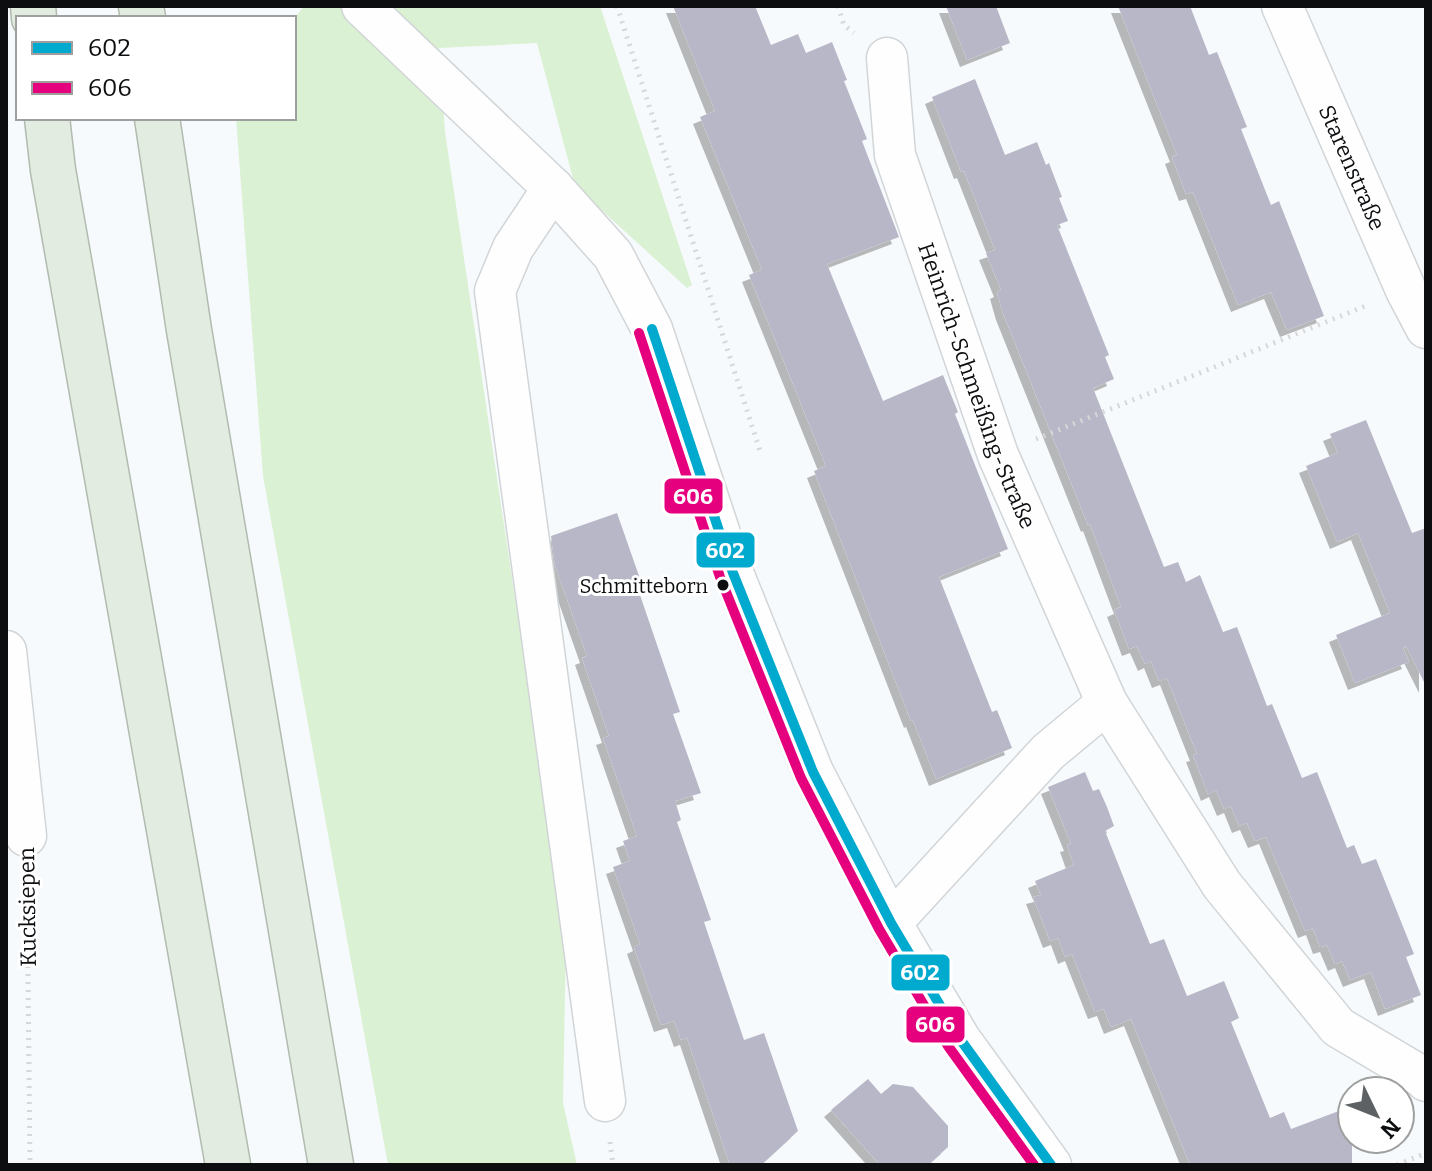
<svg xmlns="http://www.w3.org/2000/svg" width="1432" height="1171" viewBox="0 0 1432 1171" font-family="Bitter,serif">
<defs>
<filter id="shadow"><feDropShadow dx="-7" dy="7" stdDeviation="0" flood-color="#0004"/></filter>
</defs>
<rect width="100%" height="100%" fill="#f7fafc"/>
<path fill="#daf1d3" d="M 304,6 L 600,6 L 692,285 L 687,288 L 575,186 L 537,43 L 439,48 L 445,132 L 566,937 L 563,1103 L 577,1165 L 388,1165 L 263,476 L 236,118 L 294,118 L 294,19 Z"/>
<path fill="#b8b7c8" filter="url(#shadow)" d="M 673,6 L 755,6 L 771,45 L 798,34 L 806,53 L 832,42 L 847,80 L 844,81 L 867,139 L 862,141 L 899,237 L 827,264 L 883,401 L 943,375 L 958,412 L 955,414 L 1008,549 L 939,577 L 992,712 L 997,710 L 1012,748 L 936,779 L 913,720 L 911,721 L 814,471 L 826,466 L 749,275 L 762,270 L 700,117 L 715,111 Z
M 946,6 L 996,6 L 1010,43 L 967,60 Z
M 1118,6 L 1190,6 L 1209,55 L 1217,52 L 1247,127 L 1241,129 L 1271,205 L 1279,201 L 1324,316 L 1287,330 L 1271,292 L 1238,305 L 1193,192 L 1186,194 L 1172,157 L 1177,155 Z
M 975,79 L 1005,155 L 1037,142 L 1046,165 L 1049,163 L 1062,197 L 1059,198 L 1068,221 L 1057,225 L 1109,355 L 1105,357 L 1114,379 L 1093,388 L 1164,567 L 1178,562 L 1186,582 L 1200,575 L 1223,632 L 1237,627 L 1267,706 L 1272,704 L 1302,778 L 1317,772 L 1347,848 L 1354,845 L 1362,864 L 1376,859 L 1414,954 L 1406,957 L 1421,995 L 1385,1009 L 1371,972 L 1350,980 L 1342,961 L 1335,964 L 1327,945 L 1320,947 L 1313,928 L 1305,931 L 1266,837 L 1255,841 L 1247,823 L 1239,826 L 1231,806 L 1224,809 L 1216,790 L 1208,794 L 1193,755 L 1197,754 L 1167,678 L 1159,681 L 1151,661 L 1145,664 L 1137,646 L 1129,649 L 1114,610 L 1121,607 L 1090,524 L 1088,525 L 1003,313 L 997,292 L 1001,290 L 986,253 L 995,250 L 964,171 L 961,172 L 932,97 Z
M 1366,420 L 1412,533 L 1426,528 L 1426,686 L 1406,646 L 1403,648 L 1409,662 L 1355,683 L 1336,635 L 1390,613 L 1358,533 L 1337,542 L 1306,466 L 1338,453 L 1330,434 Z
M 617,513 L 645,593 L 640,595 L 680,712 L 673,714 L 701,793 L 675,801 L 681,820 L 677,822 L 711,920 L 704,922 L 744,1040 L 764,1033 L 798,1131 L 761,1165 L 730,1165 L 687,1038 L 681,1040 L 674,1021 L 661,1025 L 634,947 L 640,944 L 613,867 L 630,861 L 623,841 L 637,836 L 603,738 L 609,736 L 582,658 L 587,656 L 555,565 L 551,536 Z
M 1085,772 L 1093,791 L 1099,789 L 1107,807 L 1114,826 L 1105,831 L 1150,944 L 1164,939 L 1187,996 L 1224,981 L 1239,1018 L 1231,1022 L 1270,1118 L 1284,1112 L 1291,1129 L 1352,1106 L 1352,1165 L 1190,1165 L 1131,1019 L 1111,1027 L 1104,1009 L 1095,1012 L 1072,954 L 1065,957 L 1058,938 L 1050,941 L 1033,897 L 1041,895 L 1035,881 L 1074,865 L 1067,845 L 1071,844 L 1048,787 Z
M 868,1079 L 881,1094 L 893,1084 L 913,1087 L 948,1126 L 948,1147 L 928,1165 L 880,1165 L 831,1110 Z"/>
<g fill="none" stroke-linecap="round" stroke-linejoin="round">
<defs>
<g id="minor">
<path d="M 362,6 L 553,188 L 613,255 L 652,329 L 733,573 L 813,772 L 891,923 L 960,1039 L 1051,1165"/>
<path id="s1" d="M 1282,6 L 1406,290 L 1426,328"/>
<path id="s2" d="M 887,58 L 895,155 L 998,455 L 1107,703 L 1222,885 L 1338,1027 L 1424,1078 L 1426,1081"/>
<path d="M 553,188 L 513,248 L 495,291 L 605,1101"/>
<path d="M 6,651 L 26,836"/>
<path d="M 891,923 L 1048,752 L 1107,703"/>
</g>
<path id="motorway" d="M 33,6 L 34,18
M 141,6 L 143,18
M 47,118 L 53,170 L 228,1165
M 157,118 L 189,330 L 331,1165"/>
</defs>
<use href="#minor" stroke="#d2d5d7" stroke-width="43"/>
<use href="#motorway" stroke="#b1bbaf" stroke-width="47"/>
<path stroke="#d7d7d8" stroke-width="5" stroke-dasharray="2 6" stroke-linecap="butt" d="M 617,6 L 761,454
M 838,6 L 844,25 L 854,33
M 1036,439 L 1368,305
M 27,878 L 30,1165
M 610,1142 L 613,1165
M 1397,1165 L 1426,1153"/>
<use href="#minor" stroke="#fefeff" stroke-width="40"/>
<use href="#motorway" stroke="#e3ece0" stroke-width="44"/>
<defs>
<path id="bus-1" d="M 652,329 L 733,573 L 813,772 L 891,923 L 960,1039 L 1051,1165"/>
<path id="bus-2" d="M 639,333 L 720,577 L 801,778 L 879,929 L 948,1046 L 1034,1165"/>
</defs>
<use href="#bus-1" stroke="#fff" stroke-width="16"/>
<use href="#bus-2" stroke="#fff" stroke-width="16"/>
<use href="#bus-1" stroke="#00a9ce" stroke-width="10"/>
<use href="#bus-2" stroke="#e5007d" stroke-width="10"/>
</g>
<circle fill="#0c0e10" stroke="#fff" stroke-width="3" cx="723" cy="585" r="7"/>
<g text-anchor="middle" stroke-width="6" stroke-linejoin="round" paint-order="stroke">
<g font-size="20" fill="#0c0e10" stroke="#fff" text-anchor="end">
<text x="708" y="593">Schmitteborn</text>
</g>
<g font-size="22" fill="#0c0e10" stroke="#fff">
<text dy="8" stroke="none"><textPath href="#s1" startOffset="176">Starenstraße</textPath></text>
<text dy="8" stroke="none"><textPath href="#s2" startOffset="342">Heinrich-Schmeißing-Straße</textPath></text>
<text transform="translate(27 907) rotate(-91)" y="8">Kucksiepen</text>
</g>
</g>
<g stroke="#fff" stroke-width="3">
<rect x="663" y="477" width="61" height="38" rx="8" fill="#e5007d"/>
<rect x="695" y="531" width="61" height="38" rx="8" fill="#00a9ce"/>
<rect x="890" y="953" width="61" height="39" rx="8" fill="#00a9ce"/>
<rect x="905" y="1005" width="61" height="39" rx="8" fill="#e5007d"/>
</g>
<g font-size="22" text-anchor="middle" font-weight="bold" fill="#fff">
<text x="693" y="504">606</text>
<text x="725" y="558">602</text>
<text x="920" y="980">602</text>
<text x="935" y="1032">606</text>
</g>
<rect width="1432" height="1171" fill="none" stroke="#0c0e10" stroke-width="16"/>
<rect x="16" y="16" width="280" height="104" fill="#ffffff" stroke="#9e9f9f" stroke-width="2"/>
<rect x="32" y="42" width="40" height="12" fill="#00a9ce" stroke="#9e9f9f" stroke-width="2"/>
<text x="88" y="56" font-size="24" fill="#0c0e10">602</text>
<rect x="32" y="82" width="40" height="12" fill="#e5007d" stroke="#9e9f9f" stroke-width="2"/>
<text x="88" y="96" font-size="24" fill="#0c0e10">606</text>
<g transform="translate(1376 1115) rotate(133)"><circle r="38" fill="#ffffff" stroke="#9e9f9f" stroke-width="2"/>
<path d="M0-6L14 30L0 20L-14 30Z" fill="#5e6163"/>
<text y="-12" font-size="22" font-weight="bold" text-anchor="middle" fill="#0c0e10">N</text>
</g>
</svg>
